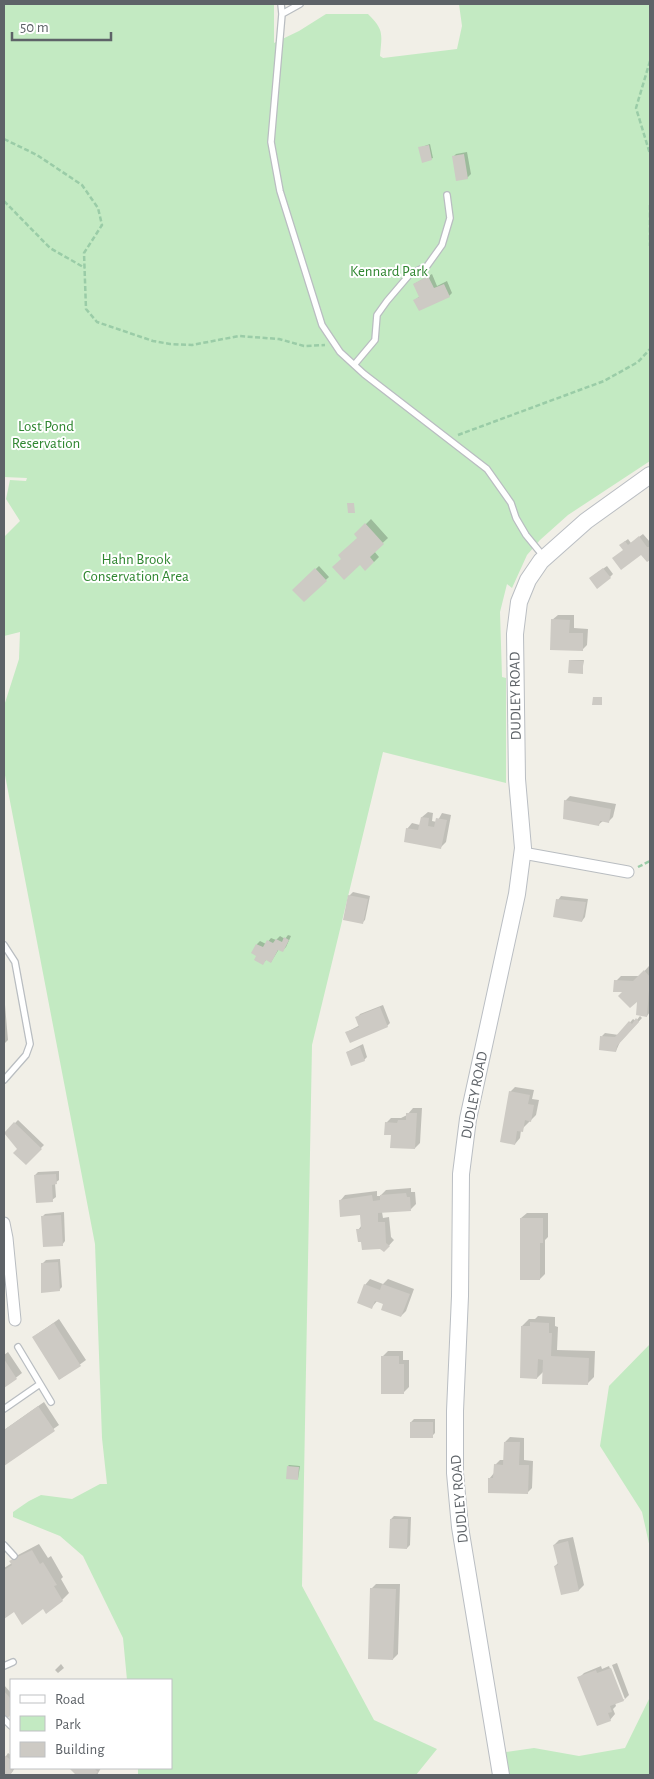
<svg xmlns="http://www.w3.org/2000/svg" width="654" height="1779" viewBox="0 0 654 1779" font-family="'Alegreya Sans',sans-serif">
<rect width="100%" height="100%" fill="#f1efe7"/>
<path fill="#c3eac2" d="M 4,4 L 274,4 L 274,43 L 299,31 L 326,14 L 368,14 C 384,30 382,33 380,56 L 383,58 L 457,49 L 462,26 L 459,4 L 650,4 L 650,461 L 568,515 L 540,540 L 527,555 L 512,588 L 507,584 L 500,612 L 502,677 L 506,678 L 506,783 L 383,752 L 312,1045 L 302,1586 L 374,1720 L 437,1749 L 416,1775 L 138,1775 L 138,1768 L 171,1768 L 171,1680 L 127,1680 L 123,1638 L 83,1556 L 60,1536 L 13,1517 L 13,1512 L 29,1501 L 41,1495 L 72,1499 L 100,1484 L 107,1484 L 102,1438 L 95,1244 L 4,770 L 4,706 L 19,659 L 20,632 L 4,636 L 4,537 L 20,521 L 6,499 L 10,480 L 26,481 L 27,478 L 4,477 Z
M 650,1344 L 650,1548 L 642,1512 L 600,1446 L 609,1386 Z
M 650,1697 L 650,1775 L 507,1775 L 506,1752 L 534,1748 L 579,1756 L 625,1748 Z"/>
<path fill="#0003" d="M 430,144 L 433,158 L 423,161 L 419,148 Z
M 467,152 L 471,174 L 467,178 L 453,157 L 456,154 Z
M 432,274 L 437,286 L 447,281 L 452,293 L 449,296 L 415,300 L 420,296 L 414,284 Z
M 371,519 L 388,538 L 374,551 L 379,557 L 374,562 L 360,563 L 343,558 L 359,537 L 356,534 Z
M 643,534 L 650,542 L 650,558 L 647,560 L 641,553 L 625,550 L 624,542 L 628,539 L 631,543 Z
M 319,566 L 329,577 L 304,600 L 294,590 Z
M 607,566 L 613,574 L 610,577 L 594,575 Z
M 558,615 L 574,615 L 574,628 L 588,629 L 587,645 L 582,650 L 552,620 Z
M 571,660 L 584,660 L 582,672 L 570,661 Z
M 570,796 L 616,804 L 613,817 L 608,822 L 603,821 L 598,825 L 565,801 Z
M 428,812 L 433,813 L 432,821 L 437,822 L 442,813 L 451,815 L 446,842 L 441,847 L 407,829 L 412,823 L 420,825 L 422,817 Z
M 353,892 L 370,896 L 365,920 L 362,923 L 349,896 Z
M 561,896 L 588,899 L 585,917 L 582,921 L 558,900 Z
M 288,935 L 291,936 L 286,947 L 283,950 L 279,949 L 271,962 L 267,959 L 263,963 L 258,955 L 257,944 L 260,941 L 266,944 L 271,938 L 276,940 L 280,936 L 285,939 Z
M 649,966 L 650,1012 L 647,1016 L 638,999 L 616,981 L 621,976 L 640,976 Z
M 4,993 L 8,1040 L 4,1044 Z
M 383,1005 L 390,1023 L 387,1026 L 347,1032 L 360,1025 L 357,1018 L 360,1014 Z
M 640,1016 L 642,1018 L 620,1042 L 616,1051 L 602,1036 L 605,1033 L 619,1035 L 633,1019 L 636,1021 Z
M 363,1044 L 367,1057 L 364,1060 L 347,1052 Z
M 515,1087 L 534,1090 L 532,1099 L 539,1100 L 536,1115 L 521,1130 L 520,1138 L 515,1144 L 510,1092 Z
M 413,1108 L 422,1108 L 420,1143 L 415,1148 L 386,1123 L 391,1118 L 401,1118 L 407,1115 Z
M 18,1120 L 44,1145 L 26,1163 L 19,1149 L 5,1133 Z
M 59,1171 L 59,1180 L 55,1183 L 56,1197 L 52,1200 L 35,1175 L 38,1172 Z
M 411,1188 L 411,1192 L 415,1192 L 416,1204 L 411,1209 L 382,1212 L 383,1218 L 389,1217 L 391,1237 L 394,1240 L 384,1251 L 358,1230 L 362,1225 L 361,1214 L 340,1201 L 345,1195 L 377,1191 L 377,1196 L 380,1196 L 386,1190 Z
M 64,1212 L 65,1241 L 62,1245 L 42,1217 L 45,1214 Z
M 527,1213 L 548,1213 L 548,1237 L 545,1240 L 545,1274 L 540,1279 L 521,1218 Z
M 60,1259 L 62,1287 L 59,1290 L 43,1263 L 46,1260 Z
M 370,1279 L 383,1284 L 388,1279 L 414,1289 L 406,1311 L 401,1316 L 378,1300 L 372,1307 L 365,1285 Z
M 538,1316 L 555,1317 L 555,1326 L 558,1327 L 557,1350 L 595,1351 L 594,1377 L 587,1384 L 544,1371 L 537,1378 L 522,1326 L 529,1319 L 535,1319 Z
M 59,1319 L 86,1360 L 60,1379 L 33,1337 Z
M 388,1351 L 403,1351 L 403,1360 L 409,1360 L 409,1387 L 404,1392 L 382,1357 Z
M 8,1352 L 22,1373 L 4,1387 L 4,1355 Z
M 44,1402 L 59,1425 L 4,1464 L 4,1430 Z
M 414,1419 L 435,1419 L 435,1433 L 432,1436 L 411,1422 Z
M 510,1437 L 524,1438 L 524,1460 L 533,1461 L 532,1488 L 527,1493 L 489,1479 L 494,1473 L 495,1465 L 500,1460 L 504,1460 L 505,1442 Z
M 289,1465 L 300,1466 L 298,1479 L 288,1466 Z
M 394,1516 L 411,1517 L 410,1545 L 407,1548 L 391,1519 Z
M 573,1537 L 584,1585 L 579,1590 L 562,1594 L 555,1566 L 558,1563 L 554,1545 L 559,1540 Z
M 39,1544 L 48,1558 L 51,1556 L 63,1577 L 61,1579 L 69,1593 L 62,1600 L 43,1607 L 14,1611 L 4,1617 L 4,1568 L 12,1563 L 11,1561 L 18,1555 Z
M 376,1584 L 400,1584 L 398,1654 L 393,1659 L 371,1589 Z
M 617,1663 L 629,1695 L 625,1699 L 612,1665 Z
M 61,1664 L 64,1668 L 58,1673 L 55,1670 Z
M 601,1666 L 602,1669 L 609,1666 L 622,1699 L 625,1699 L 615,1703 L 616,1706 L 613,1709 L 615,1714 L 610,1720 L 579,1678 L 584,1673 Z
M 4,1685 L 11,1693 L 11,1713 L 8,1716 L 4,1712 Z
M 8,1753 L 11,1755 L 11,1768 L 15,1768 L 10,1775 L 4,1775 L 4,1759 Z
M 74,1768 L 101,1768 L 97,1775 L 75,1775 L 76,1774 L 72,1769 Z"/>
<path fill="#cdcac4" d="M 429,145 L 432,160 L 422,163 L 418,147 Z
M 464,154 L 468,179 L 456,181 L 452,156 Z
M 428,276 L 434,288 L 444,284 L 450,297 L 419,311 L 413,300 L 419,297 L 413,284 Z
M 347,503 L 354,503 L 355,513 L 348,513 Z
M 365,523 L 384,544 L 370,557 L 374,562 L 365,571 L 360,565 L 344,580 L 332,567 L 341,559 L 338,555 L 357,538 L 354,534 Z
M 639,536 L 647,547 L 650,547 L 650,560 L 647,562 L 641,555 L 621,570 L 612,558 L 623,550 L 619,545 L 625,541 L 628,545 Z
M 315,568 L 327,581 L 304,602 L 292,590 Z
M 603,568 L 611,578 L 597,589 L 589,578 Z
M 551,619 L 570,620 L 569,633 L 583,633 L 583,651 L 550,650 Z
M 569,660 L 583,661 L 583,674 L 568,673 Z
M 593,697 L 602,697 L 602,705 L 592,705 Z
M 564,800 L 611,809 L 609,823 L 600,821 L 599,826 L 563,819 Z
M 421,817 L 429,818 L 428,826 L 434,827 L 436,818 L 447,820 L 441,849 L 404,842 L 406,828 L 418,830 Z
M 348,895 L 368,899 L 363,924 L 343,920 Z
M 556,899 L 586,902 L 582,922 L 553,917 Z
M 284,937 L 289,940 L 283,952 L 278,950 L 271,963 L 266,960 L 263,965 L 254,960 L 256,956 L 251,953 L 256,944 L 263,947 L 267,940 L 273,943 L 276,939 L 282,942 Z
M 644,970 L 650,977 L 647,1017 L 636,1015 L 637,1002 L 630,1008 L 618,996 L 622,992 L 613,992 L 614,980 L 633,981 Z
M 380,1007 L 388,1027 L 350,1043 L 345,1032 L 359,1027 L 355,1017 Z
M 636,1018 L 639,1022 L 617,1046 L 616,1052 L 599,1050 L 600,1036 L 615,1037 L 629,1021 L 632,1024 Z
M 360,1047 L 365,1061 L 351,1066 L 346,1052 Z
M 509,1091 L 530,1095 L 528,1104 L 534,1105 L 531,1122 L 525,1120 L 523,1132 L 517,1131 L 515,1145 L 500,1142 Z
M 406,1113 L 417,1113 L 415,1149 L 390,1148 L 391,1135 L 384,1135 L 385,1122 L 397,1123 L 398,1120 L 406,1120 Z
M 14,1122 L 42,1149 L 26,1165 L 13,1153 L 17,1149 L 4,1133 Z
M 56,1174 L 57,1184 L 52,1185 L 53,1202 L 36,1203 L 34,1175 Z
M 406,1193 L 407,1197 L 410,1197 L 411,1211 L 378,1213 L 378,1222 L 385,1222 L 386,1243 L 390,1246 L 384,1252 L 380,1249 L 362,1250 L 361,1242 L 358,1242 L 356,1229 L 361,1229 L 360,1215 L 340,1217 L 339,1200 L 372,1195 L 373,1201 L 380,1200 L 380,1195 Z
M 61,1215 L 63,1246 L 43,1247 L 41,1216 Z
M 520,1218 L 543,1218 L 543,1243 L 540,1243 L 540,1280 L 520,1280 Z
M 58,1262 L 60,1291 L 41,1293 L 41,1263 Z
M 364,1284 L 380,1290 L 382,1284 L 410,1294 L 401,1317 L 381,1310 L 383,1304 L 375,1301 L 372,1309 L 357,1303 Z
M 530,1322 L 549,1323 L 549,1333 L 552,1333 L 551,1356 L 589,1358 L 588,1385 L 542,1384 L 543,1360 L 538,1359 L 537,1379 L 520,1378 L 521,1326 L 530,1326 Z
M 54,1323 L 81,1366 L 59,1380 L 32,1337 Z
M 381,1356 L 399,1356 L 399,1364 L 404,1364 L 404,1394 L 381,1394 Z
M 4,1359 L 17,1379 L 4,1388 Z
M 38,1406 L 55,1431 L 4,1466 L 4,1430 Z
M 410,1422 L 433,1422 L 433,1438 L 410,1438 Z
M 504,1442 L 520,1442 L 519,1465 L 529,1465 L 528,1494 L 488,1493 L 488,1478 L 493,1478 L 494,1464 L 503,1465 Z
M 287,1466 L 299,1467 L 298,1480 L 286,1479 Z
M 390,1519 L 408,1519 L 407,1549 L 389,1548 Z
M 568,1541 L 579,1591 L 561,1595 L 554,1566 L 558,1565 L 553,1545 Z
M 32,1550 L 40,1564 L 43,1562 L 57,1585 L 54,1586 L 63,1601 L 46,1614 L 43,1609 L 22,1625 L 14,1612 L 4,1619 L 4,1570 L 12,1565 L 9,1561 Z
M 370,1588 L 396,1589 L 393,1660 L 368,1659 Z
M 611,1668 L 624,1701 L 610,1706 L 612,1712 L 608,1713 L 611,1721 L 597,1726 L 577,1677 L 596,1670 L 597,1673 Z
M 4,1691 L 11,1699 L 11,1714 L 8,1718 L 4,1714 Z
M 4,1755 L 11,1760 L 10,1769 L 13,1771 L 10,1775 L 4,1775 Z
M 72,1768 L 94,1768 L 98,1772 L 95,1775 L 73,1775 L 75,1774 L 70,1769 Z"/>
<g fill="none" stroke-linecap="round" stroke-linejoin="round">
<defs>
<path id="lane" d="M 281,4 L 282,14
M 300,4 L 282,14 L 271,142 L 280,191 L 322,325 L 340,352 L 364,374 L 487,469 L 511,503 L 516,518 L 526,535 L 544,557
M 354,365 L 375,340 L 377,315 L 387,301 L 410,274 L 427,266 L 442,245 L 450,218 L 447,195
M 4,945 L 15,962 L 30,1044 L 26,1055 L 4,1080
M 18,1347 L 51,1402
M 4,1409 L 40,1384
M 4,1545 L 14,1556
M 4,1666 L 13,1662
M 4,1719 L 11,1726"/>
<path id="street" d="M 523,853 L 628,872
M 4,1223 L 7,1238 L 15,1320"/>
<path id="secondary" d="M 501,1775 L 460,1527 L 455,1473 L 455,1411 L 460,1296 L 461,1174 L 468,1119 L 517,894 L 523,848 L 517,779 L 515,634 L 519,602 L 528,580 L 541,561 L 586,521 L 650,475"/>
</defs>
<use href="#lane" stroke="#b9bdc1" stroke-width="8"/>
<use href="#street" stroke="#b9bdc1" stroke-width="13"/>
<use href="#secondary" stroke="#babec3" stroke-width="18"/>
<path stroke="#9acca7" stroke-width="2.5" stroke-dasharray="5 2.5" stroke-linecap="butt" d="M 650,61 L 636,108 L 650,154
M 4,139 L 37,155 L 82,185 L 98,208 L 102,225 L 84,253 L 86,309 L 97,322 L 153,341 L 170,344 L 192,345 L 239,336 L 279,339 L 304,346 L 325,345
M 4,201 L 50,248 L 85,268
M 650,205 L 650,246
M 458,435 L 604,381 L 638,362 L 650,349
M 638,867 L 650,861"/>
<use href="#lane" stroke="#fff" stroke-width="5.5"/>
<use href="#street" stroke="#fff" stroke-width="11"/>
<use href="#secondary" stroke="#fff" stroke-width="16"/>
</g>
<g text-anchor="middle" stroke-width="4" stroke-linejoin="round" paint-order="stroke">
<g font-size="15" fill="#2f8630" stroke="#fff">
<text x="389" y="276">Kennard Park</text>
<text x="46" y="431">Lost Pond<tspan x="46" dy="17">Reservation</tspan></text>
<text x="136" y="564">Hahn Brook<tspan x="136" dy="17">Conservation Area</tspan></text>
</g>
<g font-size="15" fill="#5e6368" stroke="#fff">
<text transform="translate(515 696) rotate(-91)" y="5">DUDLEY ROAD</text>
<text transform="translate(474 1095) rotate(-79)" y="5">DUDLEY ROAD</text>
<text transform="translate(459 1499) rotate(-95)" y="5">DUDLEY ROAD</text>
</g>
</g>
<rect width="654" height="1779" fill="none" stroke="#5e6368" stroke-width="10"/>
<rect x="10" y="1679" width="162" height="90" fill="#ffffff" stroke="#bfc1c3"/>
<rect x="20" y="1695" width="25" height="8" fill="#ffffff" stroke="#bfc1c3"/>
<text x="55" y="1704" font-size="15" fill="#5e6368">Road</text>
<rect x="20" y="1716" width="25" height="15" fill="#c3eac2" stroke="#bfc1c3"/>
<text x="55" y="1729" font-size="15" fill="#5e6368">Park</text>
<rect x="20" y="1742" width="25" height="15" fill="#cdcac4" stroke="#bfc1c3"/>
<text x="55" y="1754" font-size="15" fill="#5e6368">Building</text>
<path d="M12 32v8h99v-8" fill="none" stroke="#5e6368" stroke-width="2.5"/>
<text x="20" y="32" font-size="15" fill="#5e6368" stroke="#ffffff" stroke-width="4" paint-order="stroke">50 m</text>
</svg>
